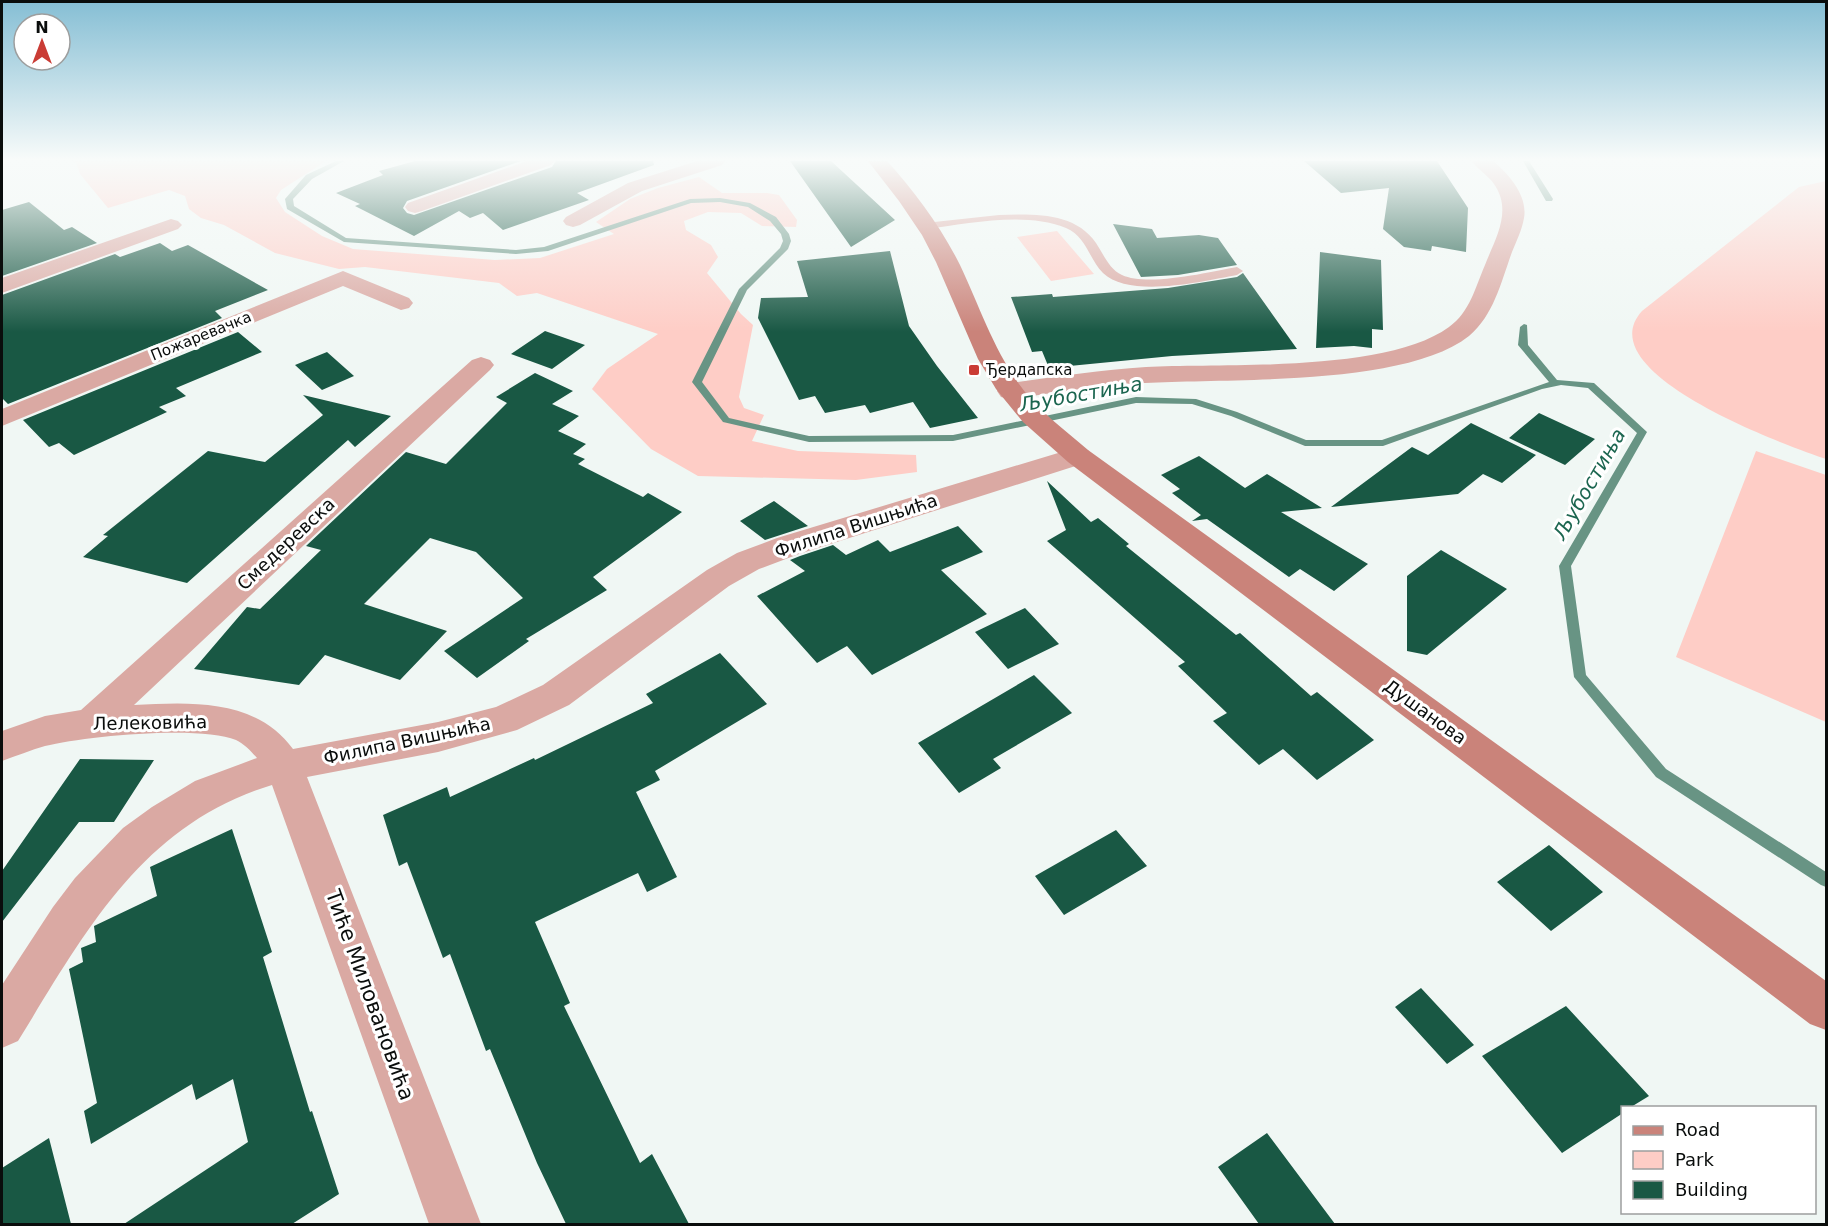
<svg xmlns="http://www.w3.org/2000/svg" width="1828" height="1226" viewBox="0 0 1828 1226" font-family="'DejaVu Sans',sans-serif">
<rect width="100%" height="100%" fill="#f0f7f4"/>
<path fill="#fecdc6" d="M 67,161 L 326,161 L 281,190 L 276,198 L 285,212 L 322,236 L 353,249 L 495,260 L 540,258 L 614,234 L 596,222 L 630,199 L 658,188 L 699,177 L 722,193 L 767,193 L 779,195 L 797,220 L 796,227 L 762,226 L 741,213 L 708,212 L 684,221 L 686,230 L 711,245 L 718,257 L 707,273 L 741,314 L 753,325 L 739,397 L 744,408 L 764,415 L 752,441 L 798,451 L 916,455 L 917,472 L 856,480 L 698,476 L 651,449 L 592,389 L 607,369 L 658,334 L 537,293 L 517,296 L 499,283 L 365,267 L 339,269 L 275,253 L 224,225 L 201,218 L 189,209 L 185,196 L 169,190 L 108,208 L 80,174 L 76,162 Z
M 1826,181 L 1826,459 C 1787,446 1586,373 1642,311 L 1799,187 Z
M 1057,231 L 1094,274 L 1051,281 L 1017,237 Z
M 1756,451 L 1826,475 L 1826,722 L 1676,657 Z"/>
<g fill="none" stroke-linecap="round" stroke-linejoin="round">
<path fill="#689484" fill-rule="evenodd" d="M 336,161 L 344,161 L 312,179 L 293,199 L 294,206 L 346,238 L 516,250 L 544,247 L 690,199 L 720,198 L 750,203 L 776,217 L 789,234 L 791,241 L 788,249 L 747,290 L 702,382 L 729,418 L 809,436 L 953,435 L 1136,397 L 1196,399 L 1237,412 L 1306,440 L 1382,440 L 1549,382 L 1518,345 L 1520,327 L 1524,324 L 1527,325 L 1528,345 L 1557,380 L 1594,383 L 1647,432 L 1571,566 L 1586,675 L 1666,769 L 1826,872 L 1826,887 L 1821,885 L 1656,777 L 1574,677 L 1559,566 L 1637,433 L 1588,388 L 1561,385 L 1542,389 L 1383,446 L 1305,446 L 1231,416 L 1192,404 L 1136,403 L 953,441 L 809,442 L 723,422 L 692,382 L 739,289 L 780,248 L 783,241 L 781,234 L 770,221 L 748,207 L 720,202 L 691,203 L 548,251 L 516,254 L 344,242 L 287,209 L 285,199 L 306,175 Z
M 1523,161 L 1529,161 L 1553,199 L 1552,201 L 1546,201 Z"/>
</g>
<path fill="#195844" d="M 415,161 L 521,161 L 407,201 L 403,208 L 407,213 L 414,215 L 552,167 L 556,161 L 653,161 L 654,165 L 577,193 L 589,200 L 503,230 L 483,213 L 470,218 L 459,211 L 414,236 L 355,206 L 360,204 L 336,193 L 383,175 L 379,171 Z
M 790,161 L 831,161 L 895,220 L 851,247 Z
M 1304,161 L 1437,161 L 1468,208 L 1466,252 L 1432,246 L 1431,251 L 1404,247 L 1383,229 L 1389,188 L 1341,193 Z
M 29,202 L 64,230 L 72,227 L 97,243 L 2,276 L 2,210 Z
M 1113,224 L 1152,229 L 1157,238 L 1199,235 L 1218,238 L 1237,265 L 1178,275 L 1141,277 Z
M 160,243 L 172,251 L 188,245 L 268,290 L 215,311 L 222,318 L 8,404 L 2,398 L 2,295 L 115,254 L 120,257 Z
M 890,251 L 909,326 L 937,366 L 978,418 L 930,428 L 913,402 L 870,413 L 865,405 L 825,413 L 815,396 L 799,400 L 758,318 L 761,298 L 808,297 L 797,261 Z
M 1320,252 L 1381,260 L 1383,330 L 1372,329 L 1372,348 L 1354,346 L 1316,348 Z
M 1243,273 L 1297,349 L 1172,356 L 1049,368 L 1042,351 L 1032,352 L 1011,297 L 1052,294 L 1053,297 L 1168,288 L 1237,277 Z
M 545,331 L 585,345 L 552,369 L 511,354 Z
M 238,332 L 262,352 L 176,388 L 186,396 L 159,407 L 167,412 L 74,455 L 59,443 L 49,447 L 23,420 Z
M 327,352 L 354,376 L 322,390 L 295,365 Z
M 535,373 L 573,391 L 552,404 L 579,416 L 558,431 L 586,444 L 573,454 L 585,459 L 578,464 L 643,497 L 648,493 L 682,512 L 593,577 L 607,590 L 526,639 L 529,641 L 477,678 L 444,651 L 523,598 L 476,552 L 430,538 L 364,604 L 447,631 L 400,680 L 325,655 L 299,685 L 194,669 L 247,607 L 260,609 L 321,550 L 306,546 L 406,452 L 446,464 L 507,403 L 496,397 Z
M 303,395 L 391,416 L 355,447 L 348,440 L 187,583 L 83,557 L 108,536 L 103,535 L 208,451 L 265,462 L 323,415 Z
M 1539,413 L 1595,439 L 1565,465 L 1509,438 Z
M 1471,423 L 1536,455 L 1502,483 L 1483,474 L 1458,494 L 1331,507 L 1412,447 L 1428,455 Z
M 1199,456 L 1245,488 L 1267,474 L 1322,508 L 1281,512 L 1368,564 L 1334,591 L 1300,569 L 1289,577 L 1207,519 L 1192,521 L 1201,515 L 1172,493 L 1180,489 L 1161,475 Z
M 1047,481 L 1091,522 L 1098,518 L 1129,544 L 1126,546 L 1236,635 L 1240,633 L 1311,696 L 1317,692 L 1374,740 L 1317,780 L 1283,749 L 1259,765 L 1213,721 L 1227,713 L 1178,666 L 1185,662 L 1047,541 L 1066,530 Z
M 774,501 L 808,526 L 765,540 L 740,521 Z
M 958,526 L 983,552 L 941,570 L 987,614 L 872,675 L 847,646 L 817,663 L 757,596 L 805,571 L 790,560 L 800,556 L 833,545 L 846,555 L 878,540 L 890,552 Z
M 1441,550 L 1507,589 L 1427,655 L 1407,651 L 1407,576 Z
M 1025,608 L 1059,644 L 1008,669 L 975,632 Z
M 720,653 L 767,704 L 655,771 L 660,780 L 636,792 L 677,877 L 647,892 L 638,873 L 535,922 L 570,1003 L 564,1006 L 640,1163 L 652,1154 L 689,1224 L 566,1224 L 537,1163 L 490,1049 L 486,1051 L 450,954 L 443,958 L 407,862 L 399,866 L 383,815 L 447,787 L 450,797 L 534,758 L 535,760 L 653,703 L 646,694 Z
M 1034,675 L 1072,713 L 993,759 L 1001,768 L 959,793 L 918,743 Z
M 80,759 L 154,760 L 114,822 L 79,822 L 2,922 L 2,871 Z
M 232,829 L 272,952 L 263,957 L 310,1112 L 312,1111 L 339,1194 L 292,1224 L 124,1224 L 248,1142 L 233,1079 L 196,1100 L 192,1084 L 91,1144 L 84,1111 L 97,1103 L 69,969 L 83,962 L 81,948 L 96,942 L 94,926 L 157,896 L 150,867 Z
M 1116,830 L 1147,866 L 1064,915 L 1035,876 Z
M 1549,845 L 1603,892 L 1551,931 L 1497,882 Z
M 1421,988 L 1474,1045 L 1447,1064 L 1395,1007 Z
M 1566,1006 L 1649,1096 L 1631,1107 L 1623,1107 L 1623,1113 L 1562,1153 L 1482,1056 Z
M 1267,1133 L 1335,1224 L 1259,1224 L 1218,1167 Z
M 49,1138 L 71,1224 L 2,1224 L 2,1168 Z"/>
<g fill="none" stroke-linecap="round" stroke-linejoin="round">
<path fill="#daa9a3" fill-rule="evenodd" d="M 999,215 C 1033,214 1075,212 1096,243 C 1104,255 1109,269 1122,275 C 1148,287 1209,272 1237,267 L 1243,271 L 1237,275 C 1204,281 1130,299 1103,273 C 1089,259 1086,236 1066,228 C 1023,211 969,224 925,229 L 919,226 L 925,223 Z"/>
<path fill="#daa9a3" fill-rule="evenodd" d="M 527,161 L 554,161 L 551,165 L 422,211 L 415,213 L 408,211 L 405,207 L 408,203 Z
M 697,161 L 725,161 L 722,165 L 642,191 L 580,225 L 573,227 L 566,225 L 563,221 L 566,217 L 628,183 Z
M 1472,161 L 1493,161 C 1509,174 1528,196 1524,218 C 1522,230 1516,242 1512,252 C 1501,282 1494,315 1469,336 C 1404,387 1228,378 1145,383 C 1100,385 1055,393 1010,399 L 1001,397 L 997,391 L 1001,385 L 1010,383 C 1055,377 1100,370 1146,367 C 1224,363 1386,373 1449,327 C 1470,312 1475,288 1485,265 C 1495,239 1513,211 1494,184 C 1488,175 1478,170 1472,161 Z
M 171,219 L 178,221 L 182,225 L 178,229 L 2,293 L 2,278 Z
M 343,271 L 409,298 L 413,303 L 409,308 L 401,310 L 343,286 L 2,426 L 2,409 Z
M 481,357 L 490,360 L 494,365 L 490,370 L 134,705 C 190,702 256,698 293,749 L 438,722 L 496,707 L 543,685 L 707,570 L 737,553 L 777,538 L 1068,450 L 1078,447 L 1088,450 L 1092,456 L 1088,462 L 799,554 L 759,569 L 729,586 L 569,705 L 517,730 L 438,752 L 307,777 L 481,1224 L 429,1224 L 272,785 C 141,825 85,933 18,1041 L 2,1048 L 2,985 L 53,907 L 75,878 L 123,828 L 152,807 L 195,781 L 257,758 C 251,751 244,744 236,740 C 201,725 84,736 45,746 C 31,750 16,756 2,761 L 2,731 L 45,716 L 81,710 L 472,360 Z"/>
<path fill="#ca837a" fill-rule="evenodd" d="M 868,161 L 887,161 C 915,192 941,227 960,265 C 979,305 993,348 1019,384 C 1037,410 1064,429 1088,450 L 1826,981 L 1826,1030 L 1810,1024 L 1068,462 L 1023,422 L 996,389 L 978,359 L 936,262 L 922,235 L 899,201 Z"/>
</g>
<linearGradient id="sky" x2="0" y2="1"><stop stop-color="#85bed4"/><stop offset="0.48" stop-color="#f8fbfa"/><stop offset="1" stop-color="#f8fbfa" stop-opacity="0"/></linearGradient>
<rect width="1828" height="332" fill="url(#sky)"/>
<rect fill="#ca3c35" stroke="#fff" stroke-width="2" x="968" y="364" width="12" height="12" rx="3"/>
<g text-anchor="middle" stroke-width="6" stroke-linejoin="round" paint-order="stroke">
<g font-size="15" fill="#0a0d0c" stroke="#fff">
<text transform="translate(201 336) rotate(-22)" y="5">Пожаревачка</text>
</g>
<g font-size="15" fill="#0a0d0c" stroke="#fff" text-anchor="start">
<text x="986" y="375">Ђердапска</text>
</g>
<g font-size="18" fill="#0a0d0c" stroke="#fff">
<text transform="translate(856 526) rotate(-18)" y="6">Филипа Вишњића</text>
<text transform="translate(286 544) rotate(-43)" y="6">Смедеревска</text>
<text transform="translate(1425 712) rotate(36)" y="6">Душанова</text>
<text transform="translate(150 723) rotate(-1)" y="6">Лелековића</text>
<text transform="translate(407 741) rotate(-12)" y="6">Филипа Вишњића</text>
</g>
<g font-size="20" font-style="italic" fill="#1c6650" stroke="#fff">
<text transform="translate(1081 394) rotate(-10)" y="7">Љубостиња</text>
<text transform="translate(1589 484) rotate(-60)" y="7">Љубостиња</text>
</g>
<g font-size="21" fill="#0a0d0c" stroke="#fff">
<text transform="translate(370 995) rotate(70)" y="7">Тиће Миловановића</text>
</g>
</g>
<rect width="1828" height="1226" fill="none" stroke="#0a0d0c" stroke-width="6"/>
<rect x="1621" y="1106" width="195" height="108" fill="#ffffff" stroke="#9d9e9e" stroke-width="1.5"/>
<rect x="1633" y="1126" width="30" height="9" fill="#ca837a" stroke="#9d9e9e" stroke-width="1.5"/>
<text x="1675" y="1136" font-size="18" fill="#0a0d0c">Road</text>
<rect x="1633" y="1151" width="30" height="18" fill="#fecdc6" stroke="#9d9e9e" stroke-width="1.5"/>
<text x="1675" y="1166" font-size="18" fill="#0a0d0c">Park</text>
<rect x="1633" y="1181" width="30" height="18" fill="#195844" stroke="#9d9e9e" stroke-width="1.5"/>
<text x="1675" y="1196" font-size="18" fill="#0a0d0c">Building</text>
<g transform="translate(42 42)"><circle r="28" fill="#ffffff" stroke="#9d9e9e" stroke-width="1.5"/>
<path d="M0-4.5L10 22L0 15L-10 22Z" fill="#ca3c35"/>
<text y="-9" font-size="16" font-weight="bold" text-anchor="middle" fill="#0a0d0c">N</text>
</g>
</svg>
